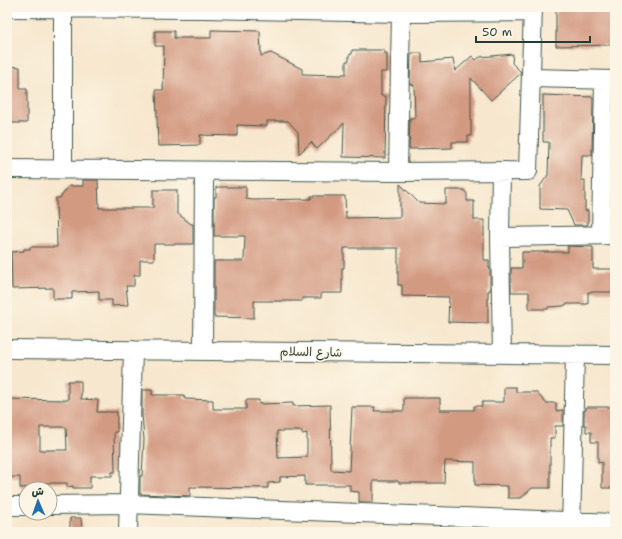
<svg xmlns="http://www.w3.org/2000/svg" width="622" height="539" viewBox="0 0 622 539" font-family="'Shantell Sans','Playpen Sans Arabic',sans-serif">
<rect width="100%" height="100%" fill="#fcf5e5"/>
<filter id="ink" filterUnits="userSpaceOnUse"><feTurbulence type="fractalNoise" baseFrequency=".025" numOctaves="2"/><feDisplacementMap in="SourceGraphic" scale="8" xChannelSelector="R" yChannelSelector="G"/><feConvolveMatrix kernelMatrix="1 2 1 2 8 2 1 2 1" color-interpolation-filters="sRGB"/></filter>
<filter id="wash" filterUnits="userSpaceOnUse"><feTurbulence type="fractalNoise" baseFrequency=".012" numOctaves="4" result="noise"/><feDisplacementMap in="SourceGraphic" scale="16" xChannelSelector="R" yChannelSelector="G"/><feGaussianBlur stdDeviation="0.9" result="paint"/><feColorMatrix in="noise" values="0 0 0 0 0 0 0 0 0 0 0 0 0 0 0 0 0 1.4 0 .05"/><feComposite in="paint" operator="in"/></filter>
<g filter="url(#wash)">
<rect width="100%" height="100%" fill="#f7e7ce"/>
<g id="blocks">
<path fill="#d39a82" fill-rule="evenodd" d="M 556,7 L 615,7 L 615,45 L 556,46 Z
M 211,30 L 260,31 L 261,56 L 271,53 L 302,69 L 302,74 L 342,75 L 342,74 L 346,74 L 346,61 L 349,61 L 349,55 L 352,54 L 352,50 L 384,50 L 384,53 L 387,53 L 387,72 L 381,72 L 381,96 L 386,96 L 385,158 L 343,157 L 344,123 L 317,149 L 311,142 L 299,154 L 298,132 L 288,121 L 267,121 L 267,126 L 237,125 L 237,136 L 200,135 L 200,145 L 158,146 L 156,90 L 163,90 L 164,46 L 155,46 L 155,31 L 174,31 L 174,38 L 211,38 Z
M 411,53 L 422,53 L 422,62 L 453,59 L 455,71 L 472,56 L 476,60 L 480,57 L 513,54 L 512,63 L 521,72 L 520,74 L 491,100 L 471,78 L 471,136 L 468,136 L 468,142 L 452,142 L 452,148 L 409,149 L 410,118 L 415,118 L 414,85 L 410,84 Z
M 7,66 L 20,67 L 20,89 L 27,89 L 27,123 L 7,123 Z
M 543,95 L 593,97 L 592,155 L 582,155 L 581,180 L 585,180 L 585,211 L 588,210 L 588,224 L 587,225 L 574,225 L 567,210 L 540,209 L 540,186 L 548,175 L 549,142 L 543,142 Z
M 83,180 L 98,180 L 99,208 L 153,208 L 153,190 L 177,190 L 177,213 L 191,224 L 193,224 L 193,244 L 154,244 L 154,260 L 140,260 L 140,275 L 134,275 L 134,286 L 126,286 L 128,305 L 112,306 L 112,300 L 99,300 L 99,291 L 72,292 L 72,299 L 53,299 L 53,288 L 12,289 L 11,252 L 24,251 L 24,249 L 30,249 L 30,247 L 57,247 L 56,198 L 60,198 L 69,186 L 83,186 Z
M 400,184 L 419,203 L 446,204 L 446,190 L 464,190 L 467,194 L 467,201 L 474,201 L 474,220 L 484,220 L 484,260 L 489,260 L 489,268 L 490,268 L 490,291 L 488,291 L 488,323 L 448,322 L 449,297 L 402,296 L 402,285 L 398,285 L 398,248 L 344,248 L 344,268 L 342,268 L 342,293 L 321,293 L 321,298 L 302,298 L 302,301 L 254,301 L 254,318 L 214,317 L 214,261 L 244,261 L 245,236 L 214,236 L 214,197 L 216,197 L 216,187 L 246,187 L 246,199 L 253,200 L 311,199 L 311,196 L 345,196 L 346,218 L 400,217 Z
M 568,246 L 593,247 L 593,269 L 615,269 L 615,292 L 588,292 L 588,304 L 567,304 L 563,306 L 548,307 L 548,309 L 529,309 L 529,292 L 511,292 L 511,268 L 522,268 L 522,252 L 568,252 Z
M 68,381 L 81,381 L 81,399 L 98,400 L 97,412 L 117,412 L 117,432 L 114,432 L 115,472 L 112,472 L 112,476 L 90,476 L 90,488 L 73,488 L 73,486 L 67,487 L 67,483 L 39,483 L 39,487 L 20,488 L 20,477 L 7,477 L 7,399 L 68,400 ZM 40,427 L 66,427 L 67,450 L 40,450 Z
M 504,387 L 516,387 L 516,392 L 536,392 L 546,403 L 556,403 L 556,411 L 563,410 L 563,426 L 555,426 L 555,438 L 550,438 L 550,488 L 532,488 L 521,498 L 508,498 L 508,486 L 475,485 L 475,462 L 445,461 L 444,483 L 399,483 L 398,481 L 373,481 L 373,502 L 359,502 L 359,492 L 350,491 L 350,485 L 305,485 L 305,476 L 280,477 L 280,482 L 268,483 L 268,488 L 190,487 L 190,496 L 140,494 L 140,476 L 142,476 L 144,440 L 142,414 L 142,390 L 152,390 L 152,395 L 184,395 L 185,399 L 213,400 L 213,409 L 246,409 L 246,400 L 259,400 L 259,404 L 293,403 L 293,406 L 330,405 L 331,470 L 349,471 L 352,407 L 375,407 L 374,411 L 404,411 L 404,398 L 440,398 L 440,410 L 474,410 L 474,406 L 482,406 L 482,402 L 504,402 ZM 277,431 L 302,431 L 302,434 L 307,433 L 307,457 L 278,458 Z
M 586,407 L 615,407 L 615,488 L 602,488 L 602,462 L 598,463 L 598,442 L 591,442 L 591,432 L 586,432 L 586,425 L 584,425 L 584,410 L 586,410 Z
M 70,518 L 81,518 L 82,532 L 70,532 Z"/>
</g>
</g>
<g filter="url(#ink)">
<use href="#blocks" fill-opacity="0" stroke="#3f564b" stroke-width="1"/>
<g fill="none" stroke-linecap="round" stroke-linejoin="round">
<defs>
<path id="street" d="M 7,8 L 205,9 L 401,13 L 532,12
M 63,9 L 63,169
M 531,78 L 615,80
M 7,169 L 398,172 L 528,171 L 533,7
M 398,172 L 401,13
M 501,172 L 500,237 L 502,354
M 601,234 L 604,80
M 500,237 L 615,235
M 7,349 L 615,355
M 203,351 L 204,171
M 50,505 L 128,504 L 615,523
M 7,506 L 26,506
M 128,532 L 133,350
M 571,532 L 575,354"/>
</defs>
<use href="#street" stroke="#3f564b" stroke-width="20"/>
<use href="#street" stroke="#fff" stroke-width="18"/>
</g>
</g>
<g text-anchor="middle" stroke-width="3" stroke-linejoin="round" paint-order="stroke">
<g font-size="12" fill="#1f3d34" stroke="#fcf5e5">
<text transform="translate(311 352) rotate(1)" y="4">شارع السلام</text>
</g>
</g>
<rect width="622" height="539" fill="none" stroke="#fcf5e5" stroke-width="24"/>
<g transform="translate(38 501) rotate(358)"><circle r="19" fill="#fcf5e5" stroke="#a4ab9e"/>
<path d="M0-3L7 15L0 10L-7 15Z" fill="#1f6fb2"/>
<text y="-6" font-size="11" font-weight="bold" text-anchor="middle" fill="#1f3d34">ش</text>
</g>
<path d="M476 36v6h114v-6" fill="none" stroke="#1f3d34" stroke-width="2"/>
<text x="482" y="36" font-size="12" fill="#1f3d34" stroke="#fcf5e5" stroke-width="3" paint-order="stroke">50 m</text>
</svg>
